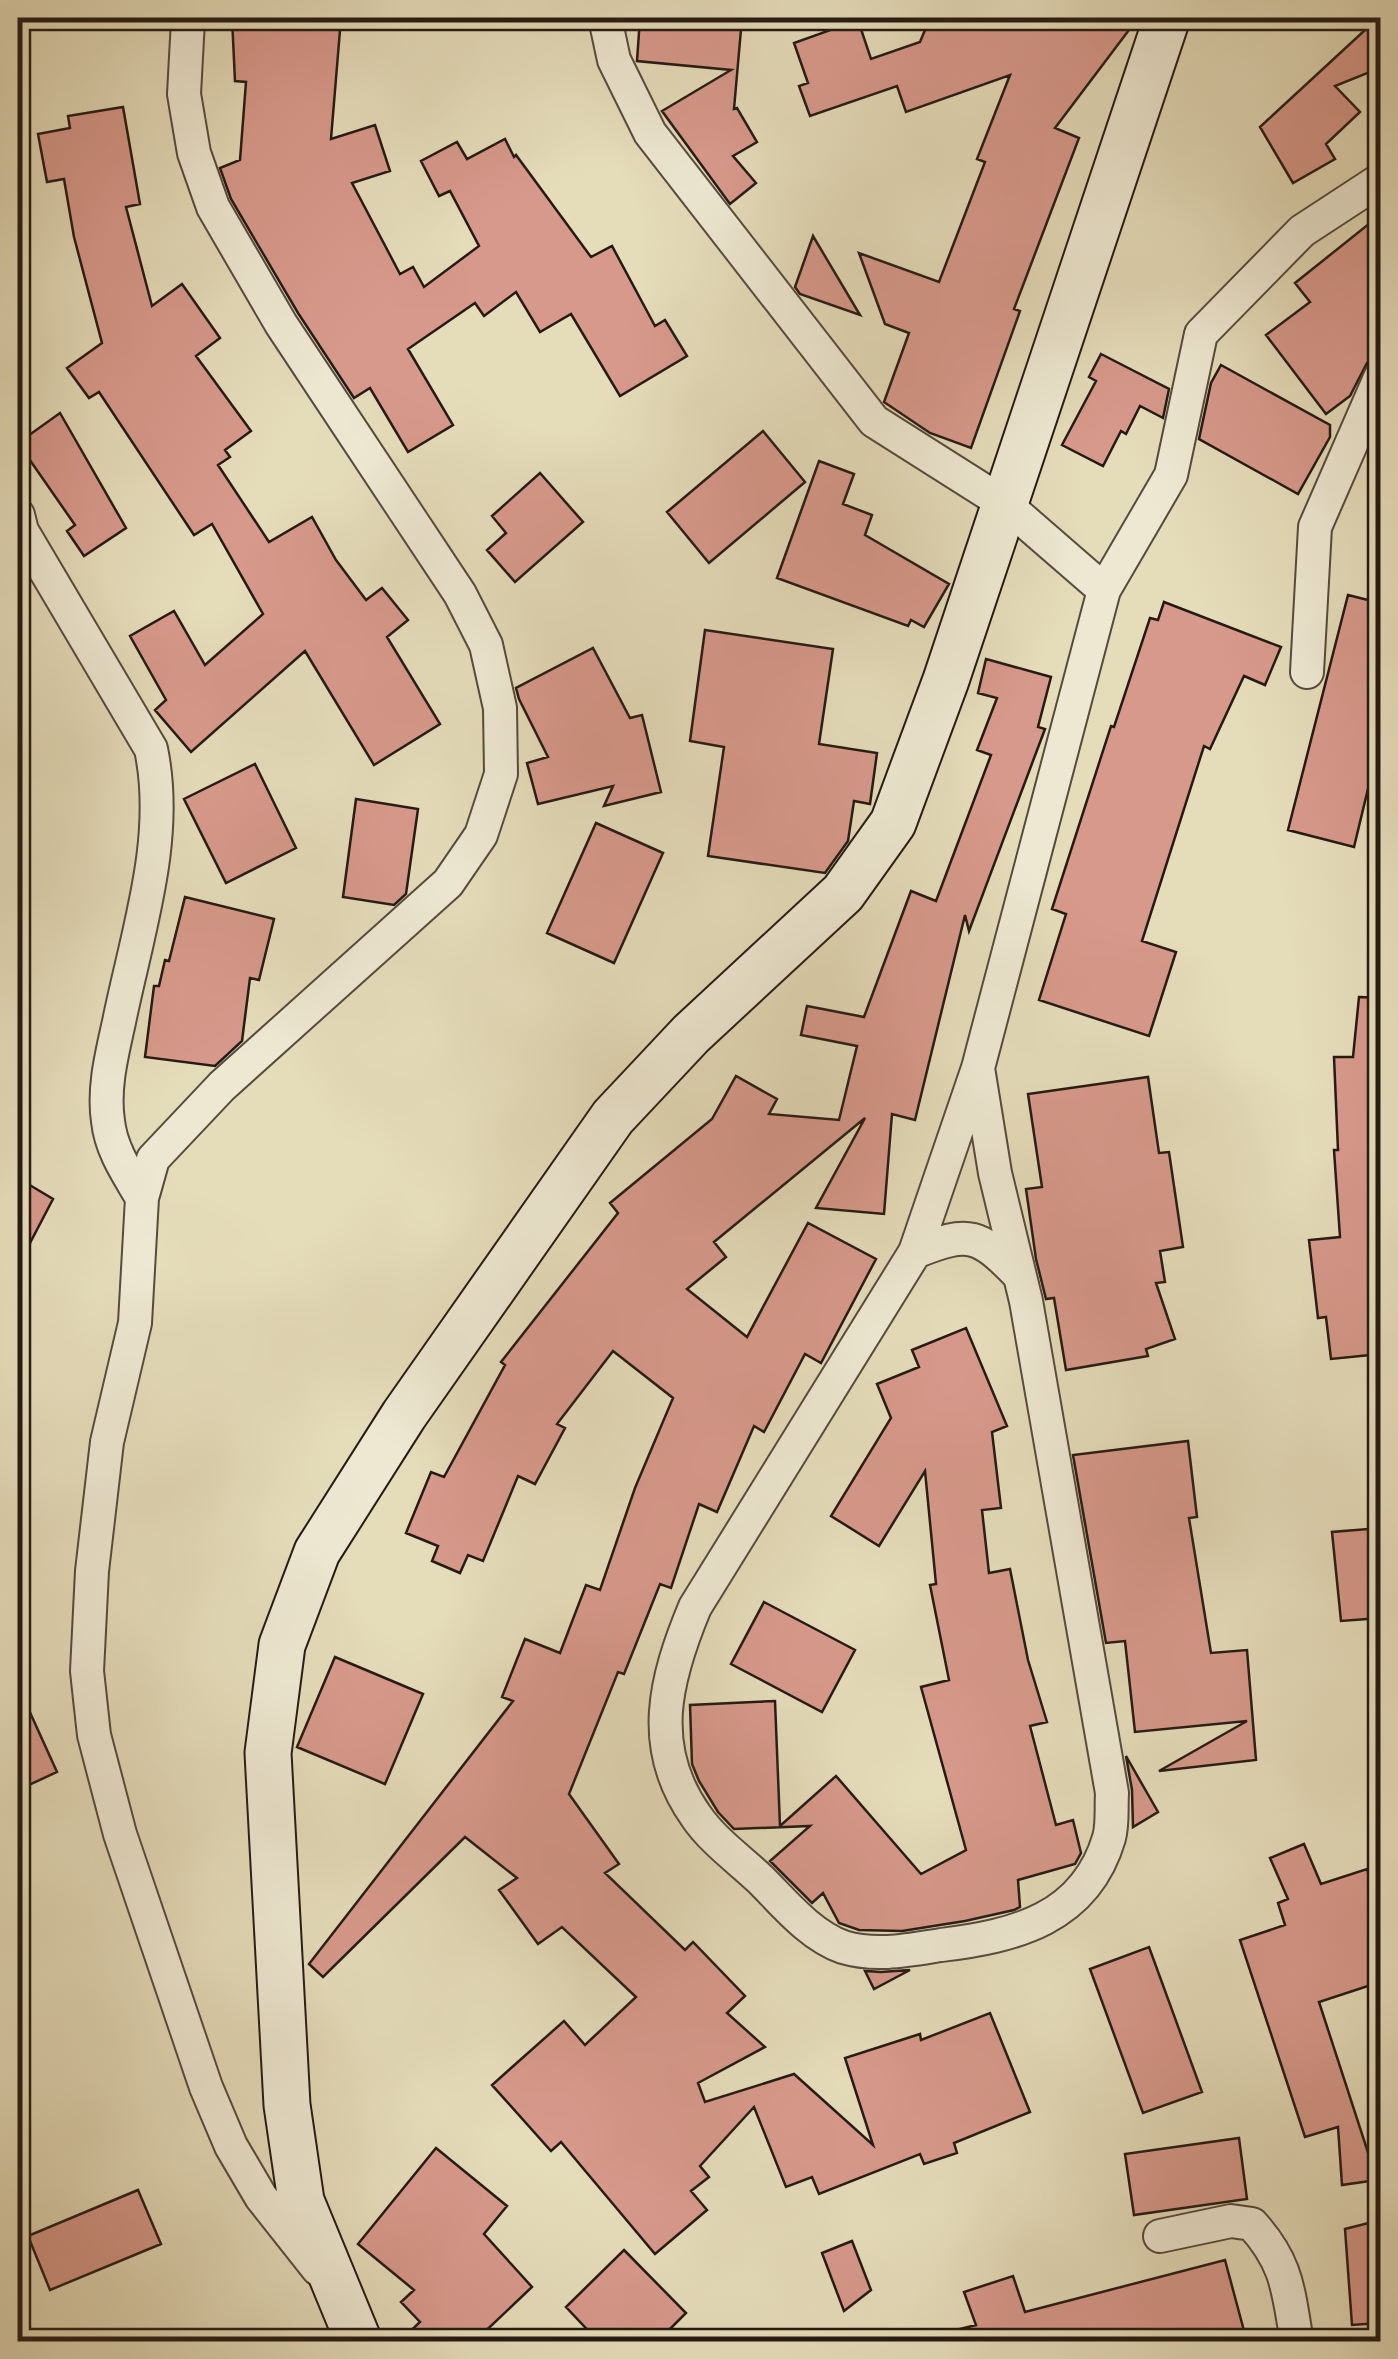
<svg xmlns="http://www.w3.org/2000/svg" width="1398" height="2359" viewBox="0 0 1398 2359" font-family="'IM FELL Great Primer',serif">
<rect width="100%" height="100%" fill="#e5dcba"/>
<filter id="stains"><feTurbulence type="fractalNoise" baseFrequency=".002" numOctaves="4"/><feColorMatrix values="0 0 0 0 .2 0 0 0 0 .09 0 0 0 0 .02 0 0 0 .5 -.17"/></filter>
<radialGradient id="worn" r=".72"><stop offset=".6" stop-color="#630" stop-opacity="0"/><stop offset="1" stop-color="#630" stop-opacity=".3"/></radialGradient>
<path fill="#d7998b" stroke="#251b13" stroke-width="2.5" d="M 232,18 L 341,18 L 331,139 L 375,125 L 390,171 L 352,183 L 400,274 L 413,267 L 424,287 L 479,246 L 450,191 L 439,196 L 421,161 L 457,142 L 467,159 L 505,139 L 514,157 L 516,155 L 591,257 L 612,246 L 655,326 L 665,320 L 687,356 L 620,396 L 571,314 L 540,332 L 516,292 L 484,316 L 475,303 L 408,349 L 453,425 L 408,452 L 370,388 L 354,398 L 298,313 L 231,199 L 220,168 L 240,160 L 246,82 L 235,81 Z
M 640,18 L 742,18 L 734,109 L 737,108 L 757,142 L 733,156 L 756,183 L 730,204 L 662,111 L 731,70 L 637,61 Z
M 930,18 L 1138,18 L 1055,128 L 1079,138 L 1014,309 L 1020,311 L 971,448 L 930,433 L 884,402 L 909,333 L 885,324 L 859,253 L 939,282 L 985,162 L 977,159 L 1010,75 L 906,112 L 897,86 L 810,116 L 799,86 L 808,83 L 794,43 L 858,20 L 871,59 L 920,42 Z
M 1378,18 L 1380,18 L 1380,68 L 1335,86 L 1360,112 L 1326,144 L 1335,159 L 1293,183 L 1260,127 Z
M 123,107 L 140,204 L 126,207 L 152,306 L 182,284 L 220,338 L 196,356 L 251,431 L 225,450 L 230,457 L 218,465 L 269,542 L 312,517 L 336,560 L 366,600 L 382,588 L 408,620 L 387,637 L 440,724 L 374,765 L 305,651 L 191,752 L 155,710 L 166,700 L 130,636 L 174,611 L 205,665 L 263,614 L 212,524 L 194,535 L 99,392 L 89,398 L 67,368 L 102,343 L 74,237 L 64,179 L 47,182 L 38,134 L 70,128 L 68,116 Z
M 1380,215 L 1380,358 L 1367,363 L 1350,396 L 1326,414 L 1266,335 L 1310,302 L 1295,283 Z
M 813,236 L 860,315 L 800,294 L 795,287 Z
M 1101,354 L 1169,389 L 1163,418 L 1140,406 L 1126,434 L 1121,431 L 1103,466 L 1062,445 L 1096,381 L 1089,377 Z
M 1221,365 L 1330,425 L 1330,437 L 1298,494 L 1199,439 L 1211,383 Z
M 60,413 L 126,528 L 84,556 L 67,531 L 75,525 L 18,443 Z
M 763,431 L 805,482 L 709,563 L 667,512 Z
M 819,461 L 854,474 L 843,504 L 872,515 L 865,535 L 949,584 L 924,627 L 911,620 L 908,626 L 777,578 Z
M 540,473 L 583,522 L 515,582 L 487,550 L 506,533 L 492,516 Z
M 1348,595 L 1380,603 L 1380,739 L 1354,847 L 1288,830 Z
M 1164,602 L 1281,647 L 1265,685 L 1244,676 L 1210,749 L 1204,746 L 1142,941 L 1176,952 L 1149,1036 L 1039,1000 L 1066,914 L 1052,909 L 1111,726 L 1114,727 L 1150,618 L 1158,620 Z
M 705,630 L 833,649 L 819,744 L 877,753 L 870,804 L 854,801 L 848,841 L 825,873 L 708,856 L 724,747 L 690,741 Z
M 593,648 L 630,718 L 642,715 L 661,792 L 604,806 L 613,786 L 538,804 L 527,763 L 548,757 L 519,699 L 516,688 Z
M 986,659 L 1051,677 L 1038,727 L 1045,729 L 969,931 L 965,915 L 915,1120 L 892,1114 L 884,1214 L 816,1208 L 865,1118 L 714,1242 L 726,1257 L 687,1289 L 747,1337 L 808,1223 L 876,1259 L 821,1363 L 805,1354 L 764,1432 L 754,1426 L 717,1512 L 699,1504 L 671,1588 L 660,1584 L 624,1674 L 618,1672 L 569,1794 L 619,1864 L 605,1873 L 685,1950 L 693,1942 L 745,1996 L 727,2013 L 765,2047 L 698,2083 L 705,2102 L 794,2074 L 873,2145 L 845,2058 L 920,2034 L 921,2040 L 990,2013 L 1030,2112 L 954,2143 L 957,2153 L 924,2164 L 920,2154 L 819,2194 L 812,2177 L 786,2187 L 754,2107 L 700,2166 L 709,2177 L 691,2191 L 707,2210 L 655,2254 L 561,2142 L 551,2151 L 492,2085 L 564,2021 L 585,2045 L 636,1997 L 562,1927 L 538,1944 L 499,1890 L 517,1878 L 465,1837 L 323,1977 L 309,1964 L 513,1701 L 502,1697 L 525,1639 L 560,1653 L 586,1585 L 600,1590 L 635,1488 L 673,1398 L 613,1351 L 557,1424 L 565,1428 L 535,1484 L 518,1476 L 483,1561 L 468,1555 L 460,1573 L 432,1561 L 438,1546 L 406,1533 L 431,1472 L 444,1477 L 505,1365 L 501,1362 L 618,1213 L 610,1203 L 712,1119 L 736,1076 L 777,1099 L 769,1114 L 839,1120 L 857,1046 L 801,1035 L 807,1006 L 864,1017 L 911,891 L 936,901 L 991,755 L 977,750 L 997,698 L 978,693 Z
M 255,764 L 296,848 L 226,883 L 184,799 Z
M 356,799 L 418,809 L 406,894 L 394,905 L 343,897 Z
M 596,823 L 663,853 L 614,963 L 547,933 Z
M 185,897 L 274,919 L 259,980 L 250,978 L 242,1041 L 215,1066 L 145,1057 L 154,986 L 159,986 L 165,960 L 169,961 Z
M 1359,997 L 1380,998 L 1380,1354 L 1331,1359 L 1326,1317 L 1318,1318 L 1309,1240 L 1340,1237 L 1334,1150 L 1338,1150 L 1334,1057 L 1353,1057 Z
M 1148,1077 L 1159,1153 L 1169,1152 L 1183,1247 L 1160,1251 L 1165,1282 L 1156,1283 L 1175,1339 L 1146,1349 L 1148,1356 L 1066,1370 L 1054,1298 L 1046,1299 L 1036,1259 L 1026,1189 L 1042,1187 L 1028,1094 Z
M 28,1184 L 53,1199 L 18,1266 L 18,1203 Z
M 966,1328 L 1007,1426 L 992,1432 L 1001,1508 L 982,1510 L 989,1573 L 1010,1569 L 1028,1660 L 1047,1722 L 1030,1726 L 1056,1825 L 1073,1820 L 1081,1853 L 1075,1864 L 1018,1880 L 1020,1907 L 1014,1910 L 965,1921 L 902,1931 L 859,1930 L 839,1923 L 823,1893 L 812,1903 L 770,1861 L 810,1826 L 734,1829 L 718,1812 L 699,1781 L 692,1764 L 690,1705 L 775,1701 L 780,1826 L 836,1776 L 921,1874 L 966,1850 L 921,1687 L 949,1680 L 930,1585 L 936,1584 L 925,1471 L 879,1546 L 831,1516 L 891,1418 L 877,1384 L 919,1367 L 912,1350 Z
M 1188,1441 L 1197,1517 L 1189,1518 L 1211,1653 L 1247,1650 L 1256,1760 L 1159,1771 L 1247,1721 L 1135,1732 L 1125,1641 L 1106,1643 L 1073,1455 Z
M 1380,1528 L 1380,1618 L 1341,1621 L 1332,1532 Z
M 764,1602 L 855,1650 L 822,1712 L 731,1664 Z
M 335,1657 L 423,1694 L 385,1784 L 297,1747 Z
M 18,1686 L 57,1772 L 18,1790 Z
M 1126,1756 L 1158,1812 L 1133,1827 L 1132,1790 Z
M 1304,1844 L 1321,1884 L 1367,1869 L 1380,1912 L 1380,1982 L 1319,2002 L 1377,2180 L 1342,2185 L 1338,2127 L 1305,2137 L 1240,1940 L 1285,1925 L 1278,1903 L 1288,1899 L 1270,1858 Z
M 1149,1947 L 1202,2092 L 1143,2113 L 1090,1969 Z
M 910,1970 L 874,1989 L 865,1971 L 881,1972 Z
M 1239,2138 L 1247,2199 L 1134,2215 L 1125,2154 Z
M 436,2148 L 507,2206 L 484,2234 L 532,2287 L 474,2342 L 399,2342 L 420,2322 L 401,2302 L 414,2290 L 358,2244 Z
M 138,2190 L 161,2244 L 50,2290 L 28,2236 Z
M 1380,2220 L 1380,2323 L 1352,2325 L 1345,2229 Z
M 852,2241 L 871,2290 L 844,2311 L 822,2253 Z
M 624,2250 L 686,2313 L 657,2342 L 599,2342 L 566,2307 Z
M 1225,2260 L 1247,2342 L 954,2342 L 952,2331 L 976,2325 L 964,2292 L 1013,2276 L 1025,2312 Z"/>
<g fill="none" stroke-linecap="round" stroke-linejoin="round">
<defs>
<path id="minor" d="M 605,18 L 614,60 L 650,133 L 874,421 L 1005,504 L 1104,590 L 978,1068 L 915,1252 L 695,1607 C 665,1679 647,1747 696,1816 C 712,1840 740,1860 761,1880 C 785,1904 810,1935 843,1947 C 876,1957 909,1950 941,1945 C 1015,1936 1085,1919 1109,1838 C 1113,1824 1111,1807 1112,1793 L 1026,1301 L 995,1173 L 978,1068
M 188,20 L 184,94 L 194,153 L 213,207 L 281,324 L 460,594 L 486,645 L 500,708 L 501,774 L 481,835 L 448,883 L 222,1086 L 153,1159 L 142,1198 L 135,1323 L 107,1442 L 92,1571 L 87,1671 L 94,1735 L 120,1834 L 206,2087 L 231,2146 L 261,2197 L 318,2269
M 18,515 L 22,531 L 151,749 C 170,839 137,933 119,1022 C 112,1054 103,1088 108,1121 C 111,1150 128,1174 142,1198
M 1104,590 L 1171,475 L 1201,334 L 1302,231 L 1380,180
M 1307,672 L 1315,527 L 1380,378
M 915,1252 C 970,1230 979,1234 1019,1275
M 1160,2236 L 1231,2221 L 1252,2224 C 1288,2264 1288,2290 1297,2342"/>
<path id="secondary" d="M 359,2342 L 301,2201 L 287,2105 L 268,1753 L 282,1645 L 317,1552 L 404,1415 L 613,1117 L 691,1034 L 843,893 L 893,823 L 946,680 L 1167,18"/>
</defs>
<use href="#minor" stroke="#554b3d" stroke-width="36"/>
<use href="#secondary" stroke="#251b13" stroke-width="49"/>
<use href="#minor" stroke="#eee8d2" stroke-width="32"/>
<use href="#secondary" stroke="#eee8d2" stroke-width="45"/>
</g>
<rect width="1398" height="2359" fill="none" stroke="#e5dcba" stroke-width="60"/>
<rect x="20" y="20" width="1358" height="2319" fill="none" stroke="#251b13" stroke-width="5"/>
<rect x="30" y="30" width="1338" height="2299" fill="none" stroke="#251b13" stroke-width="2.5"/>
<rect width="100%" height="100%" filter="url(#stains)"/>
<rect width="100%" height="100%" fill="url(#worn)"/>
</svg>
